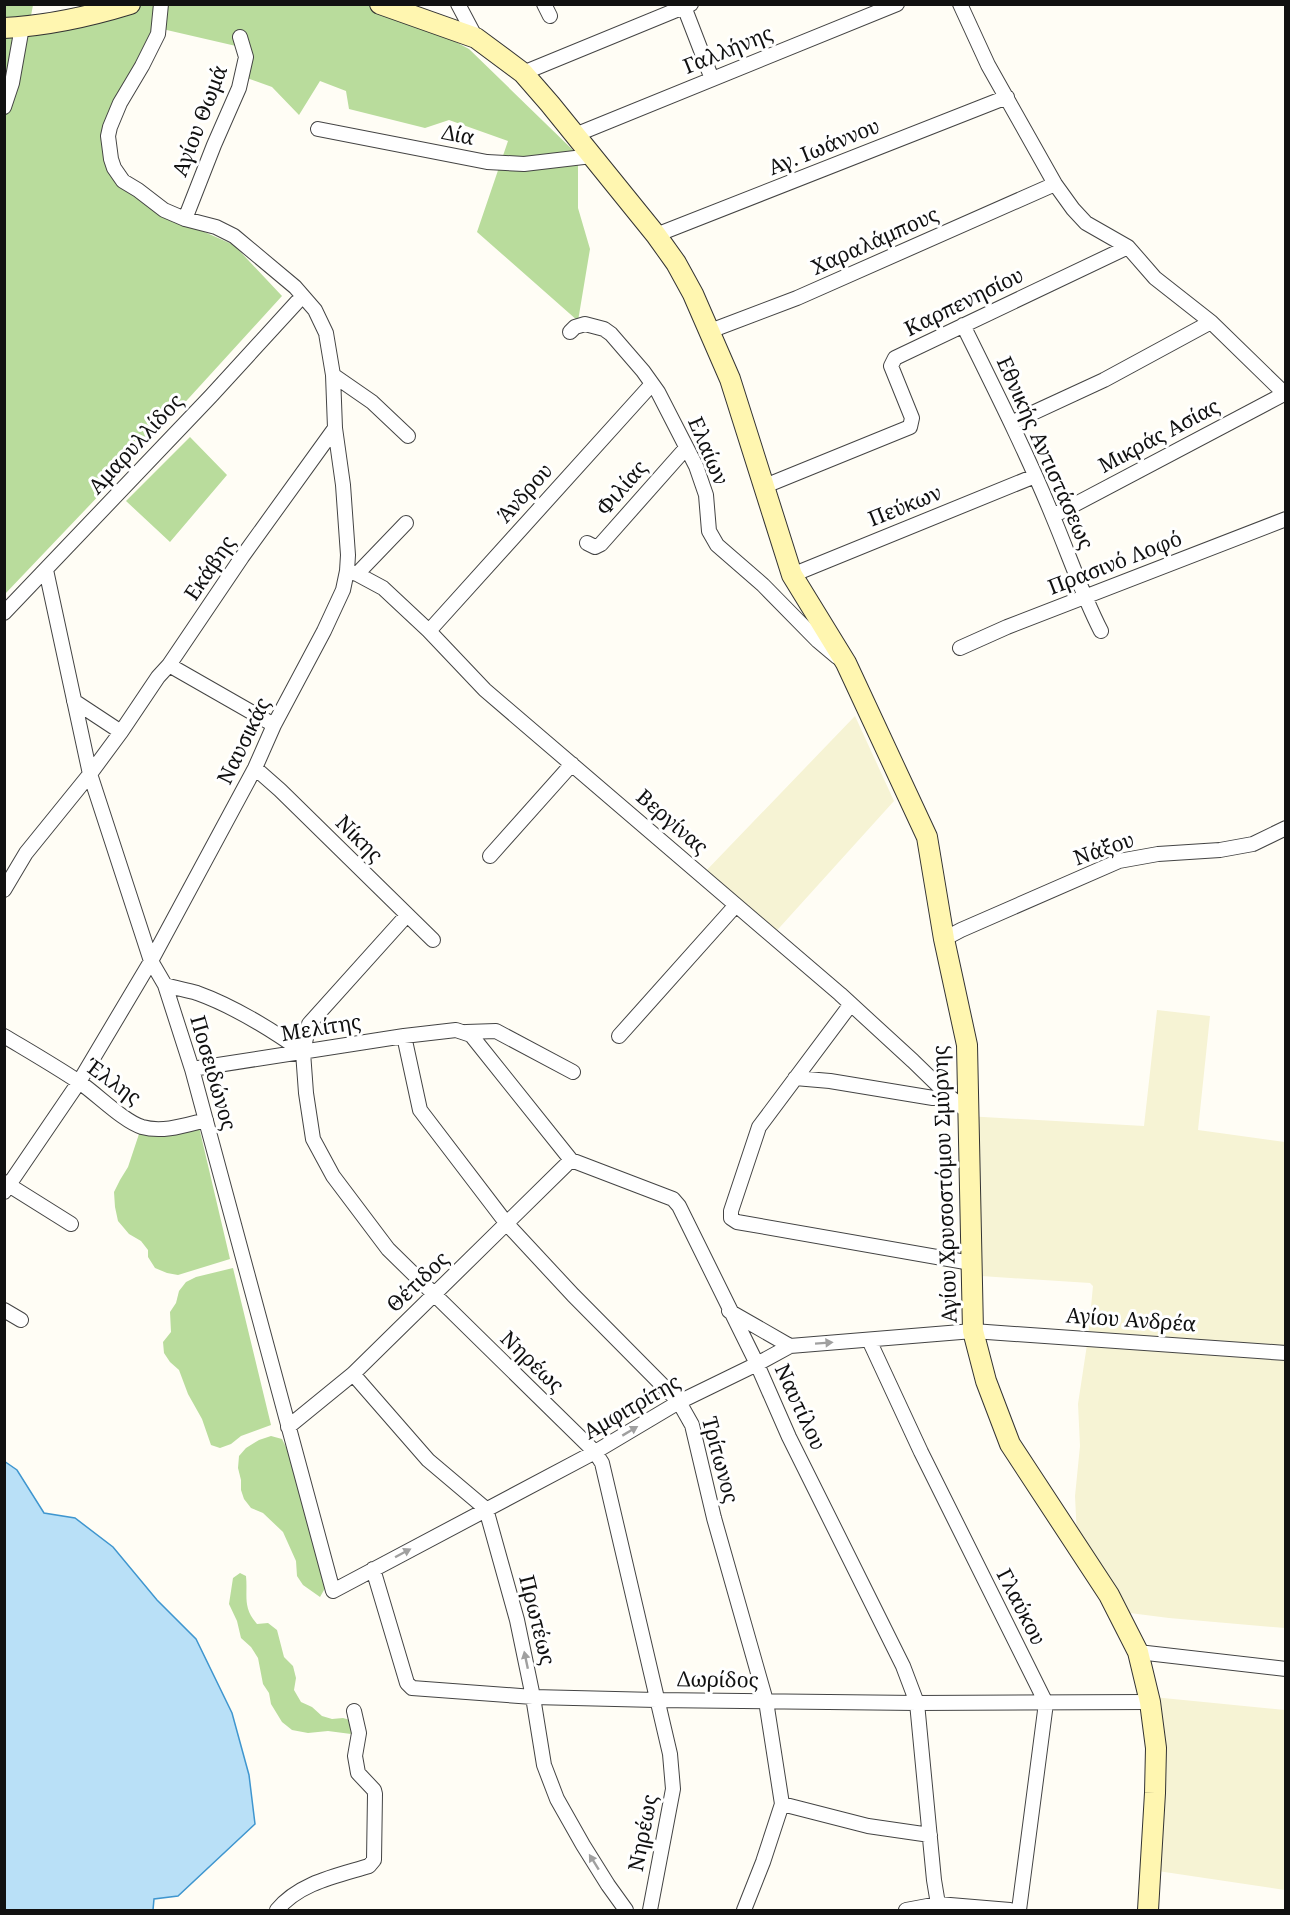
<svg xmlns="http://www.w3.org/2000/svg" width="1290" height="1915" viewBox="0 0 1290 1915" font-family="'Noto Serif',serif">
<rect width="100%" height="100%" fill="#fffdf5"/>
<path fill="#f6f3d4" d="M 855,716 L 894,801 L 771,937 L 703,874 Z
M 1157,1010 L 1210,1016 L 1198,1130 L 1285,1142 L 1285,1628 L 1169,1618 L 1122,1612 L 1077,1537 L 1075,1496 L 1080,1446 L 1078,1404 L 1088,1338 L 1093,1286 L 1090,1283 L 981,1276 L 966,1116 L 1144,1126 Z
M 1153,1697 L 1285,1710 L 1285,1890 L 1151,1870 Z"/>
<path fill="#b9dc9c" d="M 5,5 L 33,5 L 28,32 L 106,5 L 387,5 L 469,49 L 578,155 L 578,208 L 590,249 L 578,321 L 477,232 L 508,141 L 449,120 L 425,128 L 349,109 L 346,91 L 320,81 L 299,115 L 272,87 L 247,78 L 249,49 L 158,28 L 102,139 L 116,176 L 138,199 L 166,215 L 234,245 L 282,296 L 126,467 L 5,594 Z
M 190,437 L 227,475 L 170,542 L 126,501 Z
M 199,1127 L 230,1259 L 178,1275 L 167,1273 L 155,1268 L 148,1257 L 148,1250 L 141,1241 L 129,1234 L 118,1221 L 115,1207 L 114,1192 L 120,1180 L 128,1167 L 140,1131 Z
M 233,1268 L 271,1425 L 241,1436 L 231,1444 L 220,1448 L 211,1445 L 202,1419 L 188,1394 L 179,1370 L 170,1362 L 164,1353 L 163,1342 L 171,1332 L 170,1312 L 176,1303 L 179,1291 L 186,1282 L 196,1277 Z
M 271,1436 L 282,1439 L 291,1457 L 324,1578 L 324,1590 L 320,1597 L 303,1585 L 297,1576 L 296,1561 L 283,1532 L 263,1513 L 251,1508 L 244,1499 L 241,1490 L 241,1480 L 238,1468 L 239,1456 L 246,1448 L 259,1440 Z
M 240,1573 L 246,1576 C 248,1596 242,1607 257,1624 L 268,1623 L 277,1630 L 284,1657 L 293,1666 L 296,1678 L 294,1690 L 301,1702 L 312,1707 L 322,1716 L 332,1719 L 343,1718 L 350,1720 L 351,1734 L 328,1731 L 308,1733 L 292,1730 L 282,1722 L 271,1704 L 269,1693 L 263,1684 L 258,1658 L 251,1647 L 241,1638 L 237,1621 L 229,1604 L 233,1578 Z"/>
<path fill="#b9e0f7" stroke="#3f96cf" stroke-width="1.5" d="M 4,1461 L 17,1470 L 44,1513 L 75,1518 L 113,1547 L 157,1600 L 196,1639 L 232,1713 L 249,1775 L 255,1824 L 178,1896 L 154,1899 L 153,1910 L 5,1910 Z"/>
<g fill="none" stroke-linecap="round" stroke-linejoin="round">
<defs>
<path id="street" d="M 458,4 L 476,38
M 544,4 L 550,16
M 683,4 L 712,79
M 960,4 L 988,65 L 1055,184 L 1073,209 L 1086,223 L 1128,247 L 1155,278 L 1211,322 L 1286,395
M 523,73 L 691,4
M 4,107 L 12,83 L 22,27
M 318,129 L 487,162 L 524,164 L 592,156
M 575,135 L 897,4
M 185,219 L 214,145 L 239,88 L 246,57 L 240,37
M 656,235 L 1007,97
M 963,325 C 994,388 1026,451 1053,517 C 1069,555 1082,594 1101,631
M 710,331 L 797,298 L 1055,184
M 570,332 L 575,327 L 585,324 L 604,329 L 611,334 L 643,371 L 658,392 L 696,466 L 706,495 L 709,531 L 717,545 L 763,585 L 818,641 L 837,657
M 333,375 L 372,402 L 408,436
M 1011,423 L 1104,380 L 1211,322
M 765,486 L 910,427 L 912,418 L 891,366 L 895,358 L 1128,247
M 1053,516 L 1284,394
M 587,543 L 595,547 L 601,544 L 686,448
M 46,570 L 90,774 L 151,961 L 165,985 L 192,1069 L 333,1591 L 595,1452 L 679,1402 L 757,1364 L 790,1346 L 973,1331 L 1286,1353
M 347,571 L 357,574 L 383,588 L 429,631 L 485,690 L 840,994 L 913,1061 L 950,1097 L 968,1112
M 357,574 L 406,523
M 792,575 L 1035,476
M 4,613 L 211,396 L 297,302
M 429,631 L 652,384
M 960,648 L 1007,627 L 1286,519
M 169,665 L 274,725
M 74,701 L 121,732
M 255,768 L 280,790 L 433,940
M 490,856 L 572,764
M 4,890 L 26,853 L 90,774 L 121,732 L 158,677 L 169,665 L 242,557 L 335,428
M 407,915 L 309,1024 L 303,1052 L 306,1093 L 313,1139 L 333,1176 L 388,1249 L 595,1452 L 602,1463 L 670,1754 L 673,1789 L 650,1910
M 944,939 L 961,930 L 1119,861 L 1158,854 L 1220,850 L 1253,844 L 1286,828
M 165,985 C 175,988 187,990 197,993 C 233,1006 272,1030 303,1052
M 851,1004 L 759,1127 L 731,1211 L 731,1218 L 737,1222 L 971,1263
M 466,1032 L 496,1031 L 573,1072
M 4,1036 C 29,1051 55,1066 79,1082 C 97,1094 123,1121 142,1127 C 163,1133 186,1125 206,1120
M 404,1036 L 420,1110 L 507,1224 L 573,1295 L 679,1402 L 692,1425 L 714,1518 L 766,1701 L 782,1804 L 763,1862 L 744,1910
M 619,1036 L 736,905
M 192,1069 L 404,1036 L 456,1030 L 471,1035 L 571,1160 L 673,1199 L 679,1206 L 757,1364 L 789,1437 L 903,1666 L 917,1703 L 934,1880 L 939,1910
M 795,1078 L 830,1081 L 933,1098 L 950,1097
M 4,1182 L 71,1224
M 4,1192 L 79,1082 L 151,961 L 255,768 L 274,725 L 324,631 L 343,590 L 347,571 L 348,555 L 343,485 L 335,428 L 333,375 L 326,333 L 315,310 L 295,287 L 234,236 L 216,227 L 185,219 L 164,210 L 138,190 L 123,181 L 114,168 L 111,159 L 108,136 L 110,127 L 120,103 L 142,66 L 158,34 L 161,4
M 4,1310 L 21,1320
M 729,1311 L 790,1346
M 869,1340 L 921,1452 L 1046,1703 L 1019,1910
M 353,1374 L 428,1460 L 486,1509 L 517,1620 L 533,1697 L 544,1765 L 557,1799 L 583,1845 L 608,1885 L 626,1910
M 288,1427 L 353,1374 L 571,1160
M 373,1569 L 407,1683 L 412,1688 L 533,1697 L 656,1700 L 917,1703 L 1150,1702
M 1138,1652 L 1286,1669
M 782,1804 L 868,1826 L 930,1835
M 277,1910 C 299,1883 336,1876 369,1866 L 374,1860 L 375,1794 L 374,1790 L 358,1773 L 355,1756 L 359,1733 L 354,1711
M 906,1910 L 938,1904 L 1010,1910"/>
<path id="secondary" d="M 380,4 L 476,38 L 523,73 L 550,104 L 656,235 L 676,263 L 693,294 L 730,379 L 792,575 L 846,663 L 927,837 L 944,939 L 967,1045 L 973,1331 L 986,1381 L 1010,1444 L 1109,1595 L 1138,1652 L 1150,1702 L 1156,1748 L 1155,1793 L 1148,1910
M 4,28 C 45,26 91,16 130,4"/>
</defs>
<use href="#street" stroke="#444" stroke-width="16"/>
<use href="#secondary" stroke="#333" stroke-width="22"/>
<use href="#street" stroke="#fff" stroke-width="14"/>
<use href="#secondary" stroke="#fff6b0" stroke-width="20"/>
</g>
<defs><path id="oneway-solid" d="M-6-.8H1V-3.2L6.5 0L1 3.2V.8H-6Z" transform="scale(1.5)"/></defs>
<g fill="#a0a0a0">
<use href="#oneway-solid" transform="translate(824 1343) rotate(-4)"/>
<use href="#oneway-solid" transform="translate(630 1431) rotate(-31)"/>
<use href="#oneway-solid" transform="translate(403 1553) rotate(-28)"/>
<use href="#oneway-solid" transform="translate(526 1660) rotate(-102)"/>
<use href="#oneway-solid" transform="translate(594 1862) rotate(-122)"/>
</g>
<g text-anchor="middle" stroke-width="6" stroke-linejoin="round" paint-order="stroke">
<g font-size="21" fill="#111" stroke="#fff">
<text transform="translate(728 50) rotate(-22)" y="7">Γαλλήνης</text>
<text transform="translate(200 121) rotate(-69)" y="7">Αγίου Θωμά</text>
<text transform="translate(458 135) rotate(11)" y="7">Δία</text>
<text transform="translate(824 147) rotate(-22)" y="7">Αγ. Ιωάννου</text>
<text transform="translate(875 241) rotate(-24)" y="7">Χαραλάμπους</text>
<text transform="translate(964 302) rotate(-26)" y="7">Καρπενησίου</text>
<text transform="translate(1159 436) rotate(-28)" y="7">Μικράς Ασίας</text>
<text transform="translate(136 444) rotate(-47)" y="7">Αμαρυλλίδος</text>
<text transform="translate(708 451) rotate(67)" y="7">Ελαίων</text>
<text transform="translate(1045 453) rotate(66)" y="7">Εθνικής Αντιστάσεως</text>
<text transform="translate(622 488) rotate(-49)" y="7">Φιλίας</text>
<text transform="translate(525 493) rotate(-48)" y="7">Άνδρου</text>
<text transform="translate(905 506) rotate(-22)" y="7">Πεύκων</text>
<text transform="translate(1115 563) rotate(-21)" y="7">Πρασινό Λοφό</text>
<text transform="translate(210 568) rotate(-56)" y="7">Εκάβης</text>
<text transform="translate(244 741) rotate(-64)" y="7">Ναυσικάς</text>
<text transform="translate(672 822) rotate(41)" y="7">Βεργίνας</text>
<text transform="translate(359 839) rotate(45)" y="7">Νίκης</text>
<text transform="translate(1104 849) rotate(-19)" y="7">Νάξου</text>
<text transform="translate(321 1028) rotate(-9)" y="7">Μελίτης</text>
<text transform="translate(213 1073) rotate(74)" y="7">Ποσειδώνος</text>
<text transform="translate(113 1082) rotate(36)" y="7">Έλλης</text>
<text transform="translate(945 1184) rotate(-92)" y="7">Αγίου Χρυσοστόμου Σμύρνης</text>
<text transform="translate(418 1282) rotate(-44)" y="7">Θέτιδος</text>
<text transform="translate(1131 1320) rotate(4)" y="7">Αγίου Ανδρέα</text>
<text transform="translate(532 1362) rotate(44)" y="7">Νηρέως</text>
<text transform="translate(632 1407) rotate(-30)" y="7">Αμφιτρίτης</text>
<text transform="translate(800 1407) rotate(65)" y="7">Ναυτίλου</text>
<text transform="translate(720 1460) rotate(75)" y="7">Τρίτωνος</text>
<text transform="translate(1021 1607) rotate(63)" y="7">Γλαύκου</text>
<text transform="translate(537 1620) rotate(76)" y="7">Πρωτέως</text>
<text transform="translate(718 1680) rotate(1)" y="7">Δωρίδος</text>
<text transform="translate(643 1833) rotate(-79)" y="7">Νηρέως</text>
</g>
</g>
<rect width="1290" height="1915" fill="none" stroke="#111111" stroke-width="12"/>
</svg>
